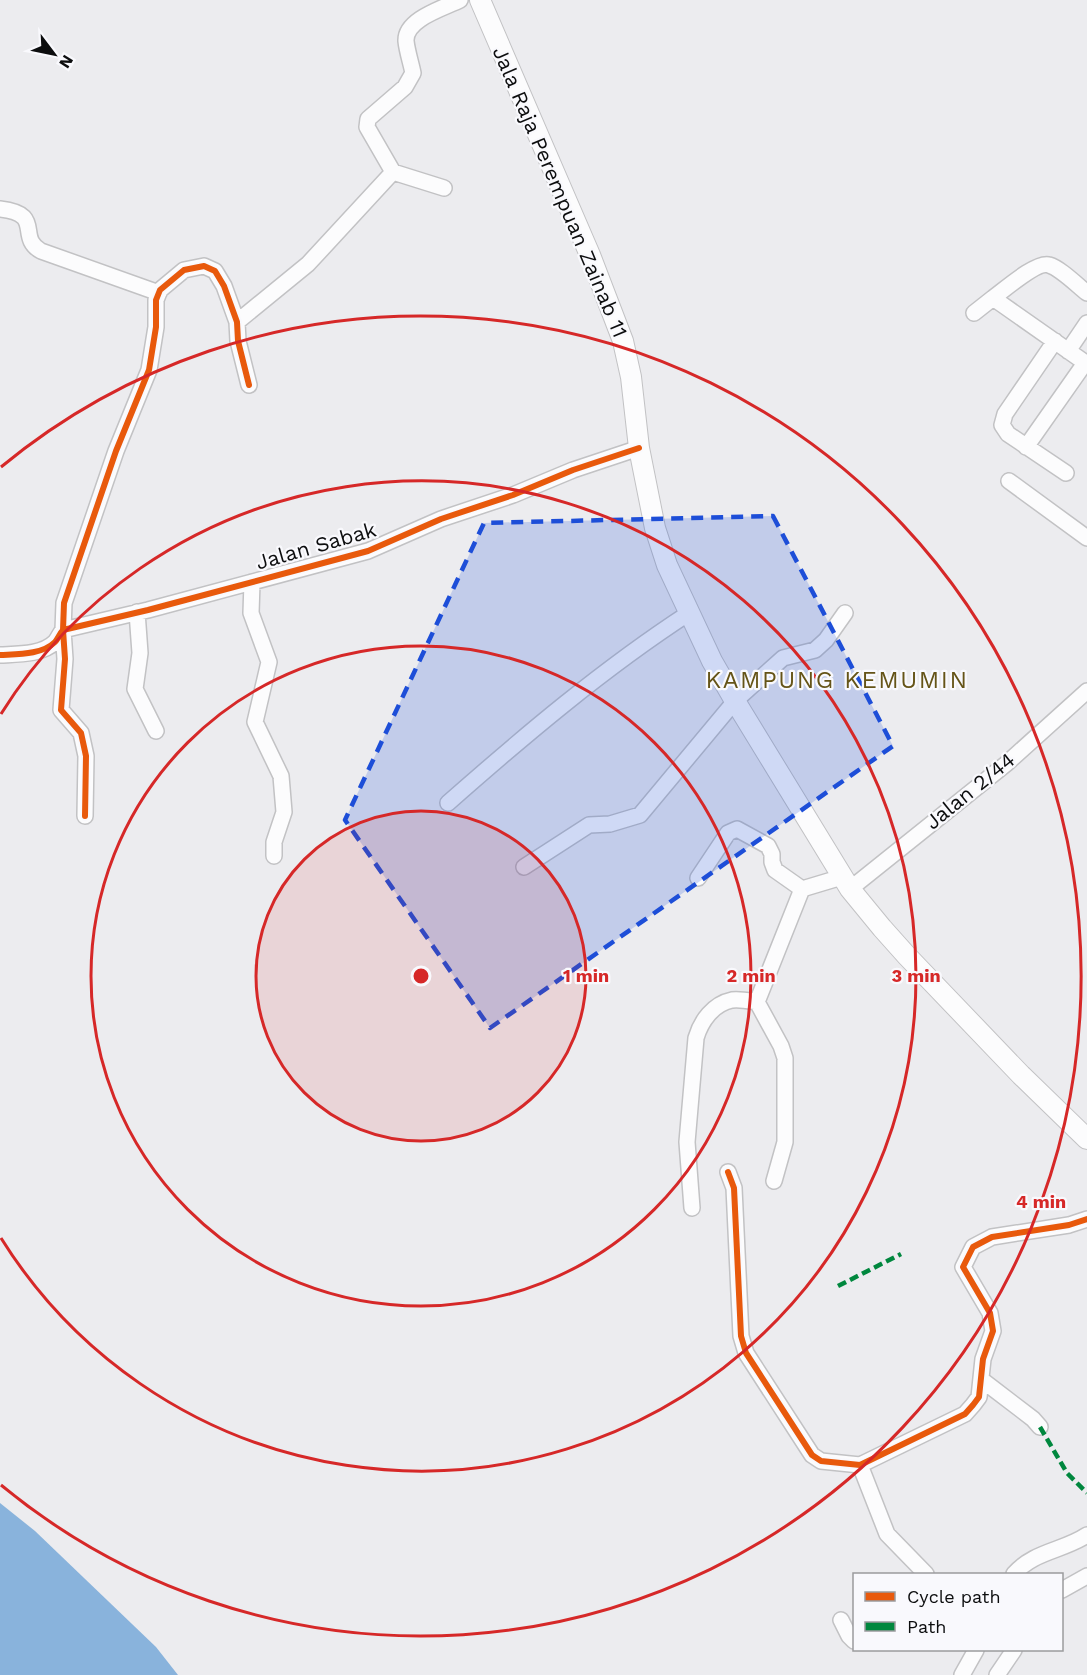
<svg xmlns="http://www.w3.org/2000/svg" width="1087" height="1675" viewBox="0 0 1087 1675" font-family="'Work Sans',sans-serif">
<rect width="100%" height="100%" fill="#ececef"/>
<path fill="#89b3dc" d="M 0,1503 L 35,1531 L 156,1647 L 178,1675 L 0,1675 Z"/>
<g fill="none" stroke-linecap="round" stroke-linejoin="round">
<defs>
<path id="minor" d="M 444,188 L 393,172 L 367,127 L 368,119 L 405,87 L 413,73 C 411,63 407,51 406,41 C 405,19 444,8 460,0
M 0,209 C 45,214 16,237 41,251 L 159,293
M 1087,293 C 1077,285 1060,268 1049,265 C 1037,261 1004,290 993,298 L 1087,364
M 974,313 L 993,298
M 237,322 L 308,264 L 393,172
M 1055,341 L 1005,414 L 1002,425 L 1008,434 L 1066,473
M 1068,351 L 1087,323
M 1026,447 L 1085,363
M 1009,481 L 1087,538
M 252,582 L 251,613 L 269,662 L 255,722 L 281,776 L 284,812 L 274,842 L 274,856
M 137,612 L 140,653 L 135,689 L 156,731
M 0,655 C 17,654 42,655 55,642 C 58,639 60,633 63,630 L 148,610 L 368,551 L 441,519 L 513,495 L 573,470 L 639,448
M 448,803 C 524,736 603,669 689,613
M 85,816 L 86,756 L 81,733 L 61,710 L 65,659 L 63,630 L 64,603 L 116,451 L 149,370 L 156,327 L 156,300 L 160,290 L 184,270 L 204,266 L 215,271 L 224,286 L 237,322 L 238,341 L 249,385
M 524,867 L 589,825 L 610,824 L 640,815 L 735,701 L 783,658 L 815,650 L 826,640 L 845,613
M 698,878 L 728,833 L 737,829 L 768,846 L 772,854 L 772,862 L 775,870 L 802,889
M 850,889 L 1006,764 L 1087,691
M 728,1172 L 734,1188 L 741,1336 L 746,1353 L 812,1455 L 821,1461 L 860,1465 L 965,1414 L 973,1405 L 979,1397 L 983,1359 L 993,1331 L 990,1313 L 963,1267 L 973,1247 L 992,1237 L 1069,1225 L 1087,1219
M 774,1181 L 785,1142 L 785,1058 L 781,1046 L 757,1002 L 802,889 L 842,877
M 692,1208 L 687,1142 L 696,1038 C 701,1021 713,1004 732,1000 C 740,999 750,1001 757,1002
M 982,1380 L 1033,1419 L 1040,1427
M 860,1465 L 887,1534 L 926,1574
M 1014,1574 C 1034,1551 1063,1551 1087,1535
M 1062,1590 L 1087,1576
M 841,1620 L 849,1636 L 854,1641
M 962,1675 L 976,1650
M 997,1675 L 1014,1650"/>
<path id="major" d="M 480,0 L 590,255 L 623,341 L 631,377 L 639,448 L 655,528 L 667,565 L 712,661 L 735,701 L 850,889 L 882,928 L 907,956 L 1021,1075 L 1087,1139"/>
</defs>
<use href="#minor" stroke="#c2c2c4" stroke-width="18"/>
<use href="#major" stroke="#c2c2c4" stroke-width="22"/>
<use href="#minor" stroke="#fcfcfd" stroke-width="15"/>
<use href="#major" stroke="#fcfcfd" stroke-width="20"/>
<path stroke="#00873e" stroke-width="4.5" stroke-dasharray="9 4.5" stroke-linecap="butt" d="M 838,1286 L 901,1254
M 1040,1427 L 1067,1473 L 1087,1493"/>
<defs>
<path id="cycleway" d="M 0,655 C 17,654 42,655 55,642 C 58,639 60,633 63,630 L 148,610 L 368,551 L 441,519 L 513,495 L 573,470 L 639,448
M 85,816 L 86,756 L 81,733 L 61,710 L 65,659 L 63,630 L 64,603 L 116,451 L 149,370 L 156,327 L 156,300 L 160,290 L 184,270 L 204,266 L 215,271 L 224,286 L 237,322 L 238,341 L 249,385
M 728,1172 L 734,1188 L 741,1336 L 746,1353 L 812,1455 L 821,1461 L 860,1465 L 965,1414 L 973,1405 L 979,1397 L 983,1359 L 993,1331 L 990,1313 L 963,1267 L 973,1247 L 992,1237 L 1069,1225 L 1087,1219"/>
</defs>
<use href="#cycleway" stroke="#f9f9fd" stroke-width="10"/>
<use href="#cycleway" stroke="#e8590c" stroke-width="6"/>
</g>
<path fill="#1d4ed8" fill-opacity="0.2" stroke="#1d4ed8" stroke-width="4.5" stroke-dasharray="12 8" stroke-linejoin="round" d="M 773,516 L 893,746 L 490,1028 L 345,820 L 484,523 Z"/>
<circle cx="421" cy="976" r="165" fill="#d62828" fill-opacity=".12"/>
<g fill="none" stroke="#d62828" stroke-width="3">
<circle cx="421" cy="976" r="165"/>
<circle cx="421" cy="976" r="330"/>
<path d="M1 714A495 495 0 1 1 1 1238"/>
<path d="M1 467A660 660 0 1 1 1 1485"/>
</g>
<g text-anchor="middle" stroke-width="4.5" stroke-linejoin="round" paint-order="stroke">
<g font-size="21" fill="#0c0d0e" stroke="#f9f9fd">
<text transform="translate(560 192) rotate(67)" y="7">Jala Raja Perempuan Zainab 11</text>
<text transform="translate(316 546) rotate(-16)" y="7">Jalan Sabak</text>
<text transform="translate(970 791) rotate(-39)" y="7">Jalan 2/44</text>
</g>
<g font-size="24" letter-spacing="1.5" fill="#655418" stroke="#f9f9fd">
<text x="837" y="688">KAMPUNG KEMUMIN</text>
</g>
</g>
<circle cx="421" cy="976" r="9" fill="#d62828" stroke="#f9f9fd" stroke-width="3"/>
<g font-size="18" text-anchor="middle" font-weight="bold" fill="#d62828" stroke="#f9f9fd" stroke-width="4.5" stroke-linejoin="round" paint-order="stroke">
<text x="586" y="982">1 min</text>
<text x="751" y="982">2 min</text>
<text x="916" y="982">3 min</text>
<text x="1041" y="1208">4 min</text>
</g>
<rect x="853" y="1573" width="210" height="78" fill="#f9f9fd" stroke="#9a9b9d" stroke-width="1.5"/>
<rect x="865" y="1592" width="30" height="9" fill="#e8590c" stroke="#9a9b9d" stroke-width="1.5"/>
<text x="907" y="1603" font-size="18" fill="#0c0d0e">Cycle path</text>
<rect x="865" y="1622" width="30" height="9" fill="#00873e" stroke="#9a9b9d" stroke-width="1.5"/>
<text x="907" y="1633" font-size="18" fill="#0c0d0e">Path</text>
<g transform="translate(54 54) rotate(122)" stroke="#f9f9fd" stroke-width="4.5" paint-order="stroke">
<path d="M0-4.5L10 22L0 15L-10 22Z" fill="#0c0d0e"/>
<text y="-9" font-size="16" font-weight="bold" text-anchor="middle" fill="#0c0d0e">N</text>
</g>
</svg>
